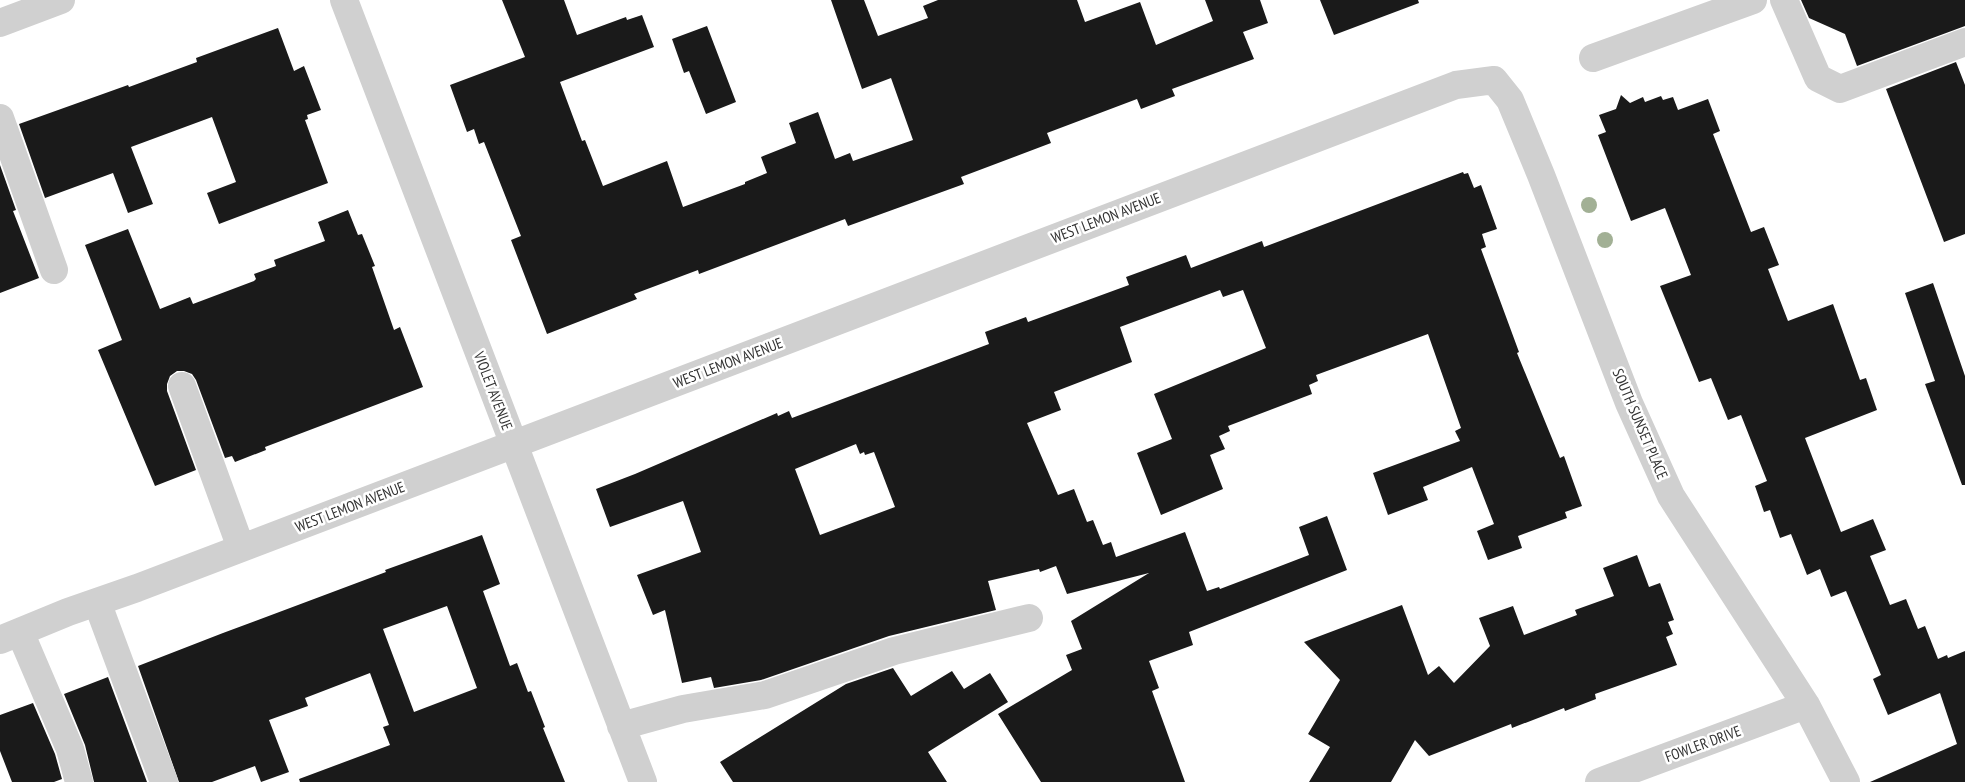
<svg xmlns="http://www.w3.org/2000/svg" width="1965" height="782" viewBox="0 0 1965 782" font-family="'PT Sans Narrow',sans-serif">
<rect width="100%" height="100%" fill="#fff"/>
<path fill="#1a1a1a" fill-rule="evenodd" d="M 502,0 L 564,0 L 577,35 L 626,17 L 627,20 L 642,15 L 654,47 L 560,82 L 582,141 L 585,140 L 603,186 L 667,161 L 683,207 L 745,184 L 745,182 L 767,173 L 761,157 L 796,143 L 789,123 L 818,112 L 835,159 L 850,153 L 853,161 L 913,140 L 891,78 L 862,89 L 831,0 L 864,0 L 878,36 L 928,18 L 923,6 L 938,0 L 1077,0 L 1085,22 L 1140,2 L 1156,45 L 1213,21 L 1205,0 L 1260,0 L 1268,23 L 1243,32 L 1254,59 L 1172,89 L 1175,96 L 1141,109 L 1137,99 L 1047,133 L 1051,143 L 961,177 L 964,184 L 848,226 L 845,219 L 699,274 L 698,270 L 634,294 L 637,299 L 547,334 L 511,240 L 521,236 L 484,142 L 479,144 L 474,129 L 467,132 L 450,85 L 525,57 Z
M 1320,0 L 1418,0 L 1419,3 L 1334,35 Z
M 1801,0 L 1965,0 L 1965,26 L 1857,66 L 1845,34 L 1809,18 Z
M 707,26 L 736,102 L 706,114 L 689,71 L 684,73 L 672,39 Z
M 278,28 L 294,71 L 304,66 L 321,110 L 307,115 L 308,119 L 305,120 L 328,183 L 219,224 L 207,193 L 236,182 L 212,117 L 131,147 L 153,204 L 128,213 L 113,173 L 45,198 L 19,124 L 128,85 L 129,87 L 197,62 L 196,58 Z
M 1956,62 L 1965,85 L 1965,234 L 1944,242 L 1886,89 Z
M 1621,95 L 1630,103 L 1643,97 L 1645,102 L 1661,96 L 1663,100 L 1673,97 L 1678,110 L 1708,99 L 1720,131 L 1713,134 L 1751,232 L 1764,227 L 1779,265 L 1768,269 L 1788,321 L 1833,304 L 1860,380 L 1866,378 L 1877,410 L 1805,438 L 1841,532 L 1873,519 L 1886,550 L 1870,556 L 1890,605 L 1906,599 L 1918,629 L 1925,626 L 1938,659 L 1947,655 L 1948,658 L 1965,651 L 1965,782 L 1870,782 L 1957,744 L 1940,693 L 1888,715 L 1873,679 L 1881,675 L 1846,591 L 1831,597 L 1820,569 L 1807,575 L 1791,534 L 1780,538 L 1770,510 L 1764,512 L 1755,486 L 1767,481 L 1741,415 L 1728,420 L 1711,378 L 1699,382 L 1660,286 L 1691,275 L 1665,208 L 1631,221 L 1598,135 L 1606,132 L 1599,115 L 1616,109 Z
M 0,165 L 16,210 L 13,211 L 39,278 L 0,293 Z
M 1463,172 L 1464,174 L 1468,173 L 1474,188 L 1481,185 L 1497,229 L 1482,234 L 1486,247 L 1481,249 L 1519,352 L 1517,353 L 1560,458 L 1564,456 L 1582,506 L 1565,512 L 1567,518 L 1518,536 L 1522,548 L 1488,560 L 1477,531 L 1494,524 L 1472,467 L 1423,487 L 1428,500 L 1388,515 L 1373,473 L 1460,441 L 1455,431 L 1461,428 L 1428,334 L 1316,375 L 1318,381 L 1309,385 L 1312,394 L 1228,426 L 1230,431 L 1219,436 L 1225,449 L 1210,455 L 1223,489 L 1161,515 L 1137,453 L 1172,439 L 1154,394 L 1266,348 L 1243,290 L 1223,297 L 1220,290 L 1120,327 L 1132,362 L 1054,392 L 1061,410 L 1027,423 L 1058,495 L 1074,489 L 1087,522 L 1093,520 L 1103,545 L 1111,542 L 1116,557 L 1185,532 L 1207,591 L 1219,587 L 1220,589 L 1309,555 L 1299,527 L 1327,516 L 1347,570 L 1189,632 L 1193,645 L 1149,661 L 1159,688 L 1152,691 L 1185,782 L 1041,782 L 998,714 L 1072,670 L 1066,655 L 1082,649 L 1071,621 L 1149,573 L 1067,594 L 1056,566 L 1040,572 L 1039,569 L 988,581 L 996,610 L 889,636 L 761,680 L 714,688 L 711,677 L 682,683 L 665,610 L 653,615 L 637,575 L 701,552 L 683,501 L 610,527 L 596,489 L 635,474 L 777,413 L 778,416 L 789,411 L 792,418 L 989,344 L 985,332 L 1026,317 L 1028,322 L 1129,285 L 1126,277 L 1186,255 L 1191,268 L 1262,241 L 1264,247 ZM 856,444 L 860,454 L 864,452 L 865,455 L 874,452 L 895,507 L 820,535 L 795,469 Z
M 348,210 L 358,235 L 362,234 L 375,266 L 372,267 L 394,330 L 400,327 L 423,387 L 265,447 L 266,450 L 235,462 L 232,456 L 225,458 L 196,380 L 192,374 L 184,371 L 177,371 L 170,376 L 167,384 L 167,391 L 196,470 L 155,486 L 98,350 L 122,340 L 85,245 L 128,229 L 160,309 L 190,297 L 193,304 L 254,281 L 256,279 L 254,274 L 276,266 L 274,260 L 325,241 L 318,222 Z
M 1933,283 L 1965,376 L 1965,485 L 1962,485 L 1925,384 L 1935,381 L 1905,293 Z
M 482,535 L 500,584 L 483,591 L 510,666 L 517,663 L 528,692 L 531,691 L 545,727 L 543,728 L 565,782 L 300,782 L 299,779 L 390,745 L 383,727 L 389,725 L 370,673 L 305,698 L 308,706 L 269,720 L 289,772 L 261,782 L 255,766 L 212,782 L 179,782 L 138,666 L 223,633 L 386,572 L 385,570 ZM 447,606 L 477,688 L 414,712 L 383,629 Z
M 1637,555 L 1649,587 L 1660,583 L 1674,620 L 1668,622 L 1673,634 L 1666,637 L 1677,665 L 1595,694 L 1596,699 L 1565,711 L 1564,708 L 1512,728 L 1511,724 L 1429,756 L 1415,740 L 1391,782 L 1309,782 L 1330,747 L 1308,734 L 1340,680 L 1304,642 L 1402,605 L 1428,675 L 1439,666 L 1454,683 L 1490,646 L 1479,618 L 1513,606 L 1524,635 L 1577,615 L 1575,610 L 1614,596 L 1603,568 Z
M 893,668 L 911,696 L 952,671 L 964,689 L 990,673 L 1008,702 L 928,752 L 947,782 L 733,782 L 720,762 L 846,684 Z
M 108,677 L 147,782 L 94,782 L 85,745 L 64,694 Z
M 33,703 L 55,754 L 62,779 L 54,782 L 12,782 L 0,751 L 0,715 Z"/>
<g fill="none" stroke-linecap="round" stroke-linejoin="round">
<path stroke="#d0d0d0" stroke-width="28" d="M 344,0 L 643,782
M 1784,0 L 1818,78 L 1840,89 L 1965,42
M 0,23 L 61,0
M 1593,58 L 1753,0
M 0,118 L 54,270
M 182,386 L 241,548
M 97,602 L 164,782
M 20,632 L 70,749 L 79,782
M 0,640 L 68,612 L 137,588 L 1456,85 L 1494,80 L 1510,100 L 1541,175 L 1629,403 L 1671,496 L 1806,705 L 1846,782
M 621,726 L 683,709 L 765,695 L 894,651 L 1029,618
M 1599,782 L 1806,705"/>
</g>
<g fill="#a2b095">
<circle cx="1589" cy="205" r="8"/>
<circle cx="1605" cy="240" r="8"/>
</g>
<g text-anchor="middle" stroke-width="5" stroke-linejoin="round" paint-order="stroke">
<g font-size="15" fill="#333" stroke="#fff">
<text transform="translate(1106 218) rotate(-21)" y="5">WEST LEMON AVENUE</text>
<text transform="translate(728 363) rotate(-21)" y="5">WEST LEMON AVENUE</text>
<text transform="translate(493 391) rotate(69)" y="5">VIOLET AVENUE</text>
<text transform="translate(1640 424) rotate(67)" y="5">SOUTH SUNSET PLACE</text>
<text transform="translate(350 507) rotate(-21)" y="5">WEST LEMON AVENUE</text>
<text transform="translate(1703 744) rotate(-20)" y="5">FOWLER DRIVE</text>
</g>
</g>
</svg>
